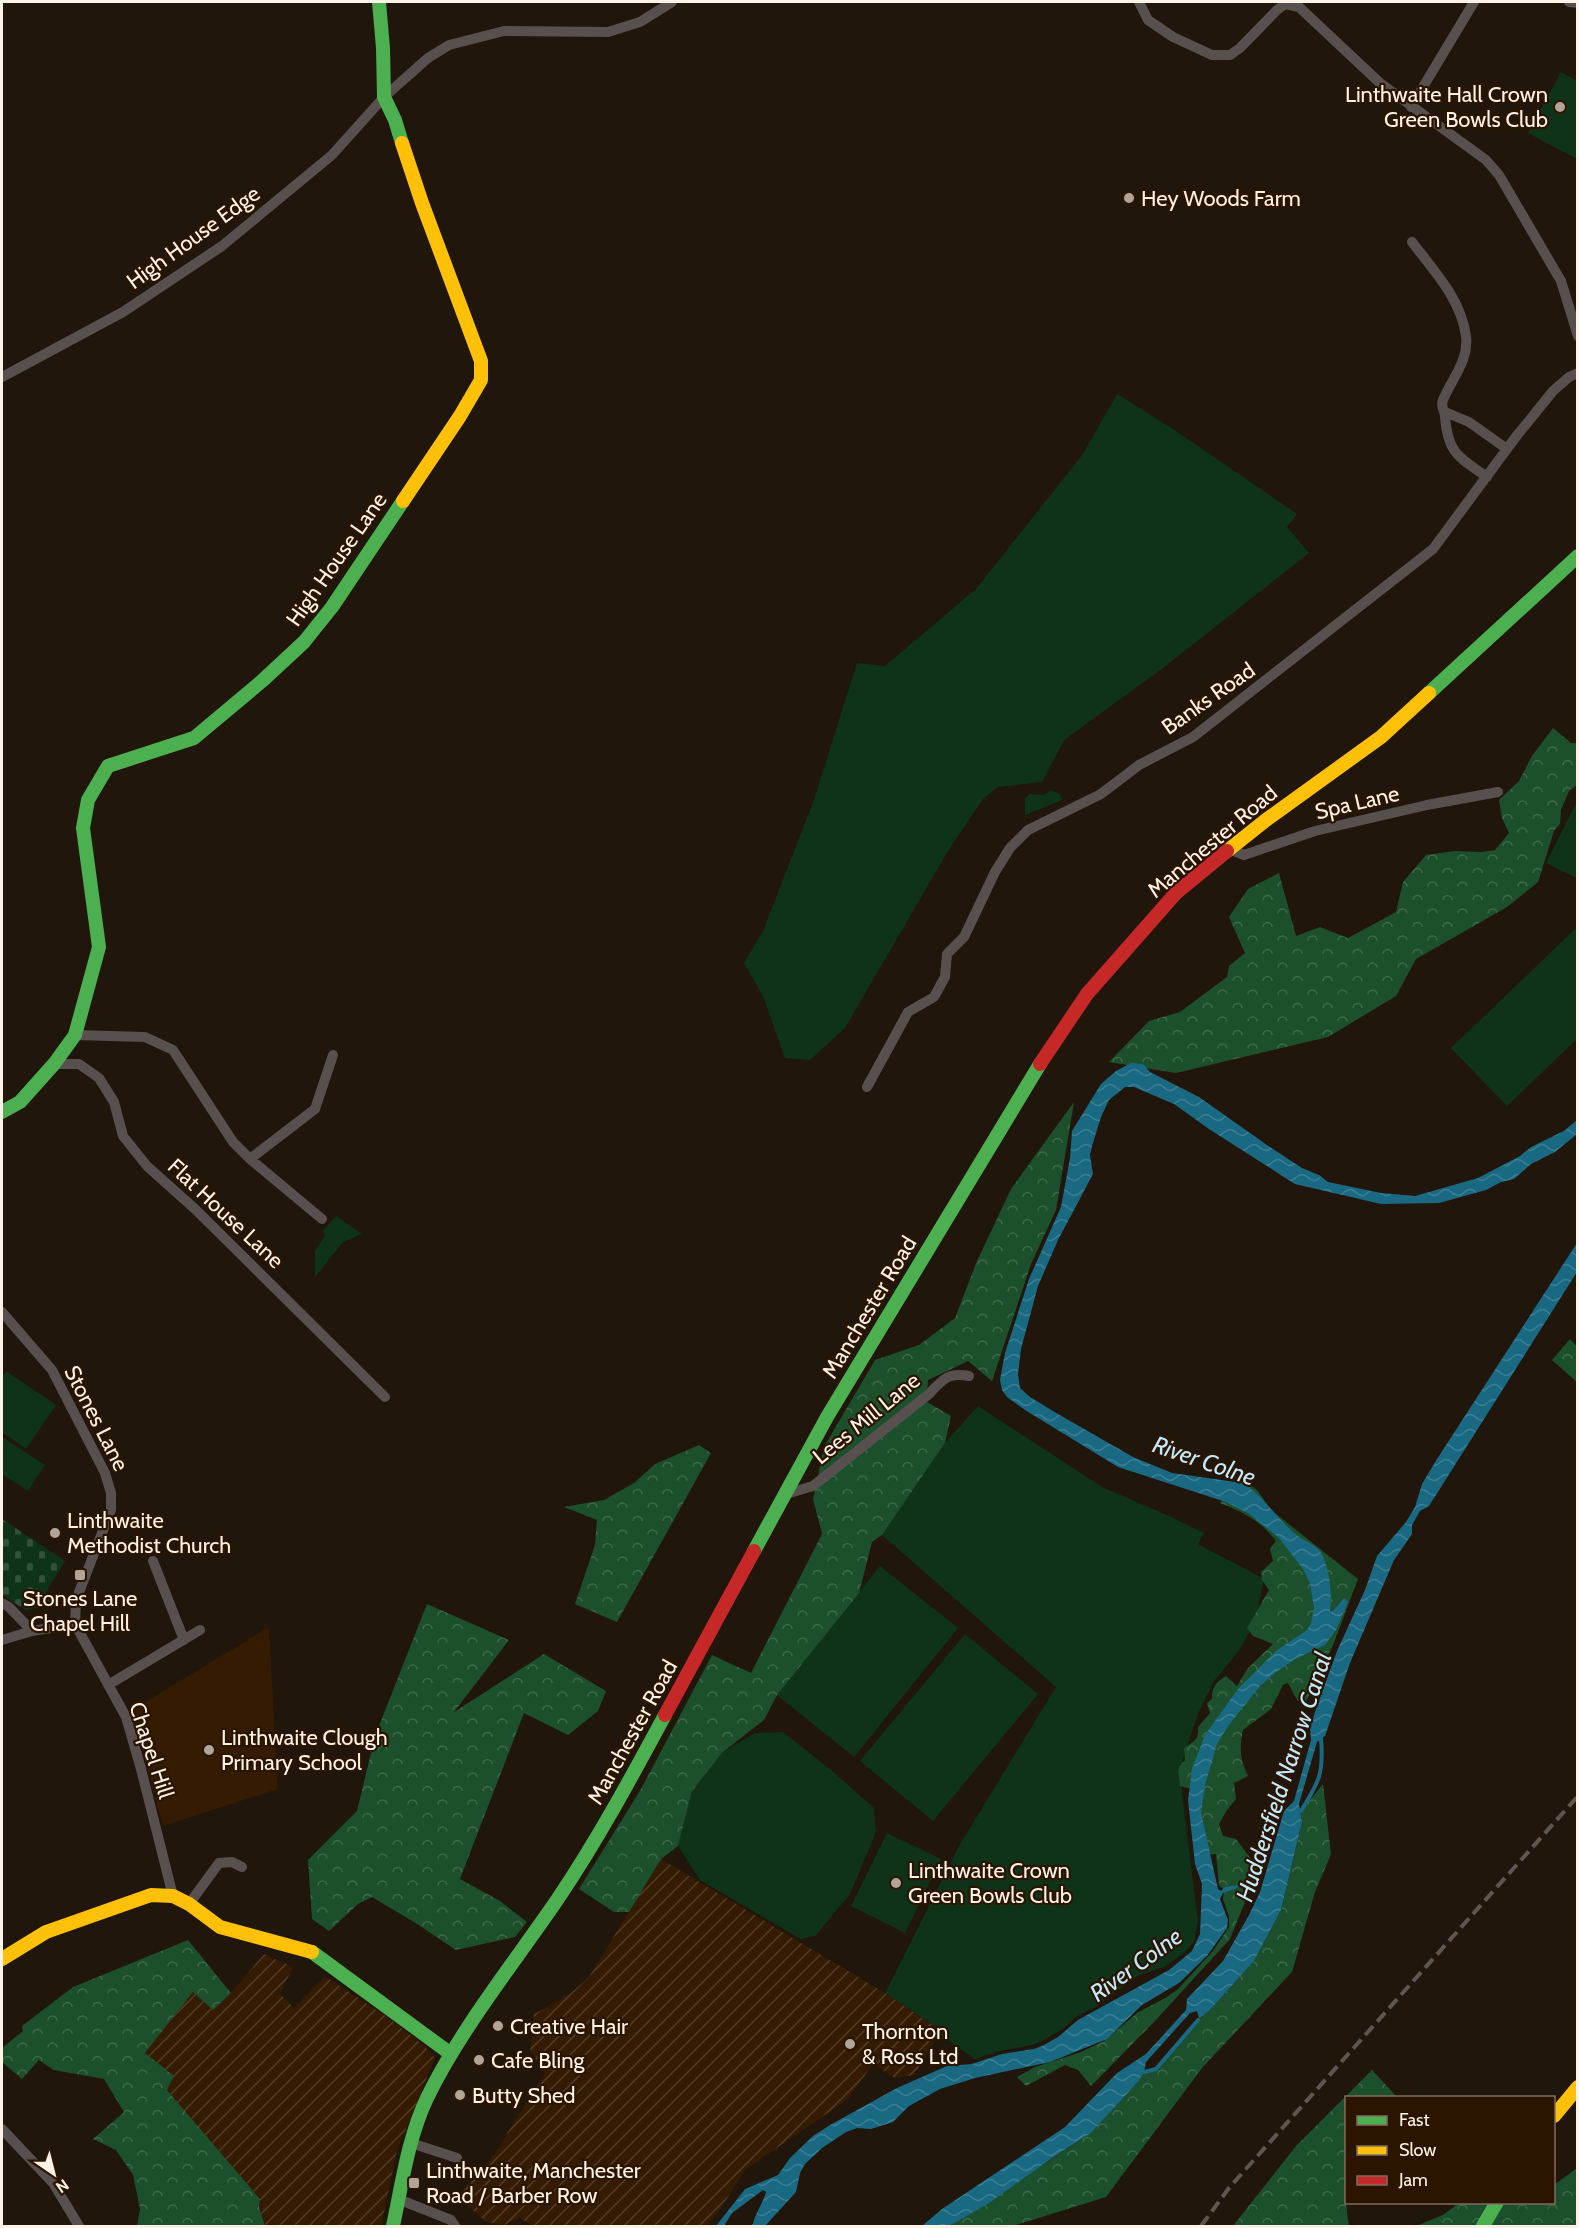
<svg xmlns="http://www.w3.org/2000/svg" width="1579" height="2228" viewBox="0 0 1579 2228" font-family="Cabin,sans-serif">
<defs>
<pattern id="industrial-furrows" width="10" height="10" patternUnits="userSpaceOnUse" patternTransform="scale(1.5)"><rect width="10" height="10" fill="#341b01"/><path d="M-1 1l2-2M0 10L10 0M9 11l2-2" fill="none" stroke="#523d26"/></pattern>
<pattern id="forest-crowns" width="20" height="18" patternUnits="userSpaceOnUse" patternTransform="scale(1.5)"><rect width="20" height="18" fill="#1c4f2b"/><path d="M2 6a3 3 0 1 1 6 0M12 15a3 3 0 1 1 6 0" fill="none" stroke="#3e694a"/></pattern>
<pattern id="cemetery-stones" width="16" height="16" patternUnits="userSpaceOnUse" patternTransform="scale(1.5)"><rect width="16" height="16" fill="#0f3319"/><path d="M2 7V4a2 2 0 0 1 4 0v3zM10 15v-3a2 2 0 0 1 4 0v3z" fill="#33513a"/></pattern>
<pattern id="water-waves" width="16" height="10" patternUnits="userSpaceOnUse" patternTransform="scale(1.5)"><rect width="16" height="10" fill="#196982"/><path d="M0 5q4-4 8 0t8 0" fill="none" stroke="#3c7f94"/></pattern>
</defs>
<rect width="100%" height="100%" fill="#21160b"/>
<path fill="#341b01" d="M 269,1627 L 278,1789 L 163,1826 L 132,1710 Z"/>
<path fill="url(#industrial-furrows)" d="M 661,1859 L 885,1993 L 941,2030 L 939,2034 L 914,2075 L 895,2078 L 873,2064 L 847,2100 L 746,2169 L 719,2211 L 706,2226 L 533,2226 L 520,2218 L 502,2226 L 485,2221 L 457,2196 L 491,2159 L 545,2073 L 530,2050 L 534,2014 L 571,1993 L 589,1977 Z
M 264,1954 L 293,1967 L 280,1994 L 294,2008 L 325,1976 L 387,2017 L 425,2046 L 435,2058 L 397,2151 L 381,2226 L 265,2226 L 259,2206 L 260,2199 L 166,2089 L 145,2053 L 193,1992 L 214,2009 L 231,1993 Z"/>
<path fill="#0f3319" d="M 1561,72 L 1577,81 L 1577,159 L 1528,133 Z
M 1117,394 L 1173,429 L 1297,514 L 1287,527 L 1309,553 L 1163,668 L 1064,740 L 1042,782 L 998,787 L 983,799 L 948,851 L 845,1028 L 810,1060 L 785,1058 L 763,996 L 744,963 L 763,931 L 814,800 L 857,663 L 885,666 L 976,589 L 1083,454 Z
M 1051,790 L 1060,794 L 1062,800 L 1025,815 L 1025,798 L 1030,794 L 1043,795 Z
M 1577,801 L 1577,878 L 1546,863 Z
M 1577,927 L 1577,1039 L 1507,1106 L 1451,1048 Z
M 336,1216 L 362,1234 L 343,1242 L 315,1277 L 315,1251 L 325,1236 L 323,1231 Z
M 6,1371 L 56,1405 L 26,1449 L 2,1432 L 2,1378 Z
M 978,1406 L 1102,1487 L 1169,1516 L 1204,1533 L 1198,1544 L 1264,1579 L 1255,1622 L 1238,1652 L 1214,1681 L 1198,1714 L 1183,1759 L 1182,1794 L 1198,1921 L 1194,1942 L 1183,1954 L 1164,1967 L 1139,1975 L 1097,2006 L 1074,2018 L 1063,2029 L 1036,2044 L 1000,2051 L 975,2059 L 939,2034 L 941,2030 L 885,1993 L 959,1846 L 1056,1687 L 882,1535 L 945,1443 Z
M 2,1437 L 45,1465 L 28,1491 L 2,1474 Z
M 880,1566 L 958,1628 L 854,1757 L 777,1695 Z
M 965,1634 L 1038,1694 L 933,1821 L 860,1761 Z
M 783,1732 L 831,1770 L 874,1808 L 876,1832 L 850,1894 L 815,1936 L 801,1939 L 700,1880 L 678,1846 L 692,1791 L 723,1752 L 755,1733 Z
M 887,1833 L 941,1859 L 905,1933 L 851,1906 Z"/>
<path fill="url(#forest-crowns)" d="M 1553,728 L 1571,743 L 1577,743 L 1577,785 L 1569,791 L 1561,810 L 1560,824 L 1554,831 L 1538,882 L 1507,907 L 1416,959 L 1396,996 L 1328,1037 L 1176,1073 L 1109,1062 L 1149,1021 L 1180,1012 L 1227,977 L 1229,966 L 1245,953 L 1229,917 L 1248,889 L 1279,873 L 1296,936 L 1320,927 L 1348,938 L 1396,912 L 1403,882 L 1426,855 L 1455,851 L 1482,852 L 1495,850 L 1509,833 L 1502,818 L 1499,800 L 1519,781 L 1532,756 Z
M 1074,1102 L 1056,1210 L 1031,1264 L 992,1381 L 968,1361 L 928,1380 L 927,1402 L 951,1416 L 945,1443 L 882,1535 L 872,1542 L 859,1593 L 777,1695 L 764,1720 L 723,1752 L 692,1791 L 678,1846 L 661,1859 L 629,1912 L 614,1912 L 579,1889 L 641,1789 L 712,1655 L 751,1673 L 822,1534 L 813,1499 L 824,1447 L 875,1360 L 919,1345 L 955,1318 L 977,1261 L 1011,1189 Z
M 1570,1339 L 1577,1347 L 1577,1382 L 1552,1360 Z
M 699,1445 L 711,1453 L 617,1622 L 575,1604 L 595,1545 L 597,1520 L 564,1507 L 604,1500 L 634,1483 L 655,1464 Z
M 1243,1480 L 1257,1490 L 1271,1510 L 1358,1579 L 1333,1645 L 1304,1706 L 1297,1700 L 1288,1683 L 1283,1685 L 1271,1709 L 1243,1730 C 1239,1748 1240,1760 1248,1776 L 1234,1783 L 1236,1799 L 1227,1810 L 1219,1824 L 1223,1836 L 1236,1839 L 1257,1867 L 1253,1882 L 1230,1939 L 1154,2022 L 1091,2086 L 1078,2070 L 1065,2065 L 1026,2086 L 1017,2077 L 1035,2067 L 1081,2052 L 1104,2041 L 1137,2013 L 1167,1997 L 1178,1989 L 1213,1951 L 1229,1927 L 1229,1916 L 1223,1899 L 1224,1890 L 1219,1885 L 1216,1854 L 1207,1855 L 1196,1790 L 1180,1786 C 1180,1773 1174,1771 1185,1760 L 1184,1748 C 1194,1741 1199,1740 1198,1727 L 1210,1713 L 1207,1703 L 1212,1699 C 1212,1687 1216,1682 1226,1676 L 1237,1686 L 1248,1668 L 1273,1644 L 1253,1636 L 1247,1628 L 1269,1590 L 1262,1580 L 1261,1572 L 1273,1561 L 1270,1549 L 1276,1541 C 1261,1521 1243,1512 1220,1503 Z
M 427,1604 L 509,1640 L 454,1712 L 544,1654 L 606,1691 L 598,1711 L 568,1735 L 524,1713 L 460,1879 L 500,1901 L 527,1922 L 515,1937 L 456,1950 L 414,1922 L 372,1897 L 358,1904 L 329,1931 L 312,1919 L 308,1860 L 357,1811 L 375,1736 Z
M 1323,1784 L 1331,1854 L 1315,1892 L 1292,1972 L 1202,2068 L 1106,2197 L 1013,2226 L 949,2226 L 1091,2133 L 1138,2082 L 1144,2072 L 1156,2069 L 1199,2018 L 1209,2011 L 1254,1961 L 1281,1910 L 1302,1822 L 1301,1811 Z
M 188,1940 L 231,1993 L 213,2010 L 193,1992 L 145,2053 L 174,2076 L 167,2090 L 260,2199 L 259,2207 L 265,2226 L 137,2226 L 140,2209 L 133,2175 L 116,2150 L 93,2139 L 124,2112 L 104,2079 L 54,2070 L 39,2060 L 22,2079 L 2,2062 L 2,2048 L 23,2031 L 22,2026 L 73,1987 Z
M 1372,2070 L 1397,2097 L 1346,2098 L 1346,2205 L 1349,2226 L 1233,2226 L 1296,2146 Z
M 1577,2168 L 1577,2226 L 1416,2226 L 1443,2215 L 1459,2203 L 1554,2202 L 1554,2185 Z"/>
<path fill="url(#cemetery-stones)" d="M 2,1519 L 65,1561 L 46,1592 L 52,1604 L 26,1610 L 2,1595 Z"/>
<path fill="url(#water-waves)" d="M 1131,1063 L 1143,1064 L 1150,1072 L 1199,1097 L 1267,1145 L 1302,1168 L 1319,1175 L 1328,1182 L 1381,1193 L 1415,1196 L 1478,1178 L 1520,1156 L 1531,1147 L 1564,1131 L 1577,1120 L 1577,1134 L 1555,1152 L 1531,1164 L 1514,1179 L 1501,1182 L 1486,1190 L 1439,1203 L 1381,1204 L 1295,1184 L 1209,1129 L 1174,1104 L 1134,1087 L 1125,1087 L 1109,1100 L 1101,1117 L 1092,1146 L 1090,1155 L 1093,1174 L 1058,1240 L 1038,1286 L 1021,1349 L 1018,1374 L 1020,1388 L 1030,1397 L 1058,1414 L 1133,1457 L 1172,1473 L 1243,1483 C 1264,1496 1277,1520 1298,1536 C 1306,1542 1319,1546 1323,1556 C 1330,1574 1332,1593 1330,1612 L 1333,1611 L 1344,1598 L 1348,1602 L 1336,1630 L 1325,1645 L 1295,1659 L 1275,1673 L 1260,1686 L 1228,1726 L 1217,1744 L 1205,1785 L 1201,1813 L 1218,1889 L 1221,1891 L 1225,1887 L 1239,1885 L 1237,1888 L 1223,1893 L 1220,1899 L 1228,1920 L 1227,1928 L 1207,1956 L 1179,1983 L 1142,2005 L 1107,2039 L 1050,2062 L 975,2078 L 940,2089 L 909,2106 L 893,2122 L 871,2129 L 857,2128 L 846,2132 L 822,2148 L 805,2164 L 800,2173 L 796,2192 L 765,2226 L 750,2226 L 753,2224 C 756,2212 763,2203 766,2192 L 763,2190 L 732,2213 L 724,2226 L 716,2226 L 745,2189 L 778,2175 L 790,2158 L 813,2136 L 830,2125 L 897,2088 L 947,2066 L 972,2064 L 1002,2054 L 1034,2049 L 1044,2045 L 1058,2037 L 1078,2020 L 1169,1970 L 1192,1951 L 1200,1934 L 1202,1884 L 1195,1864 L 1188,1800 L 1192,1769 L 1205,1735 L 1238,1689 L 1276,1651 L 1307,1630 L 1311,1623 L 1314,1608 L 1310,1583 L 1303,1569 L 1278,1537 L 1248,1513 L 1226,1502 L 1118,1467 L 1025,1410 L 1007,1397 L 1002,1390 L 1000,1380 L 1005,1353 L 1029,1279 L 1061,1207 L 1070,1158 L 1072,1131 L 1101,1084 L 1116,1071 Z
M 1577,1243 L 1577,1272 L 1429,1506 L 1420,1511 L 1412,1525 L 1412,1534 L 1394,1560 L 1350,1663 L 1325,1736 L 1317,1742 L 1299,1804 L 1302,1822 L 1281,1910 L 1254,1961 L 1209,2011 L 1199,2018 L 1197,2011 L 1190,2013 L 1146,2062 L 1144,2072 L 1138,2082 L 1091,2133 L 1052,2158 L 989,2203 L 949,2226 L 922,2226 L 942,2209 L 1065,2127 L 1117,2073 L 1146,2054 L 1186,2010 L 1187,1999 L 1223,1961 L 1249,1915 L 1260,1892 L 1284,1811 L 1294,1801 L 1311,1740 L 1310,1728 L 1315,1712 L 1337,1651 L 1365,1590 L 1377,1556 L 1406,1522 L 1415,1507 L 1422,1484 L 1437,1459 Z"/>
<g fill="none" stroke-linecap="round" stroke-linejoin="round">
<path stroke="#196982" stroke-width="4" d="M 1301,1811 C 1319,1782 1324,1773 1321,1739
M 1144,2072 L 1156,2069 L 1198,2020"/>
<path stroke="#57504e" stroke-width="10" d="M 1139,2 L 1148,20 L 1173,37 L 1212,55 L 1230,55 L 1240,48 L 1277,10 L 1285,4 L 1299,7 L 1380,83 L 1486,160 L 1499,175 L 1561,281 L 1578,336
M 1569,2 L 1578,3
M 1411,107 L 1474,2
M 1412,242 C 1434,271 1461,299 1466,336 C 1469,361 1452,378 1443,400 C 1440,407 1445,410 1445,417 C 1448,454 1459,457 1487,477
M 2,377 L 123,312 L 222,246 L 332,155 L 384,97 L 428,58 L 449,45 L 504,31 L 608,32 L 640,22 L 672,2
M 1445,412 L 1469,422 L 1507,449
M 1229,849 L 1244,855 L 1315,831 L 1427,805 L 1498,792
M 75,1035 L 145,1037 L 173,1050 L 233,1142 L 250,1159 L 322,1219
M 54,1064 L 79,1064 L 99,1078 L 114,1102 L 123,1136 L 147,1166 L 195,1209 L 385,1397
M 867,1087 L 908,1012 L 934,997 L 945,977 L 947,954 L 964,937 L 995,872 L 1010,848 L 1028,830 L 1101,794 L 1139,765 L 1193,737 L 1433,549 L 1515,438 L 1553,391 L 1569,377 L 1578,373
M 250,1159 L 315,1109 L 333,1055
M 2,1312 L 52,1370 L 105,1473 L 111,1493 L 111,1510 L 76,1600 L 75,1624
M 786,1494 L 813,1486 L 929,1394 C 943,1379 948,1372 969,1376
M 153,1561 L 184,1640
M 2,1603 L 9,1607 L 32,1631
M 75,1624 L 126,1717 L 141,1769 L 173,1896
M 2,1640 L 32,1631 L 75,1624
M 108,1685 L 200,1630
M 189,1904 L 219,1863 L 232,1862 L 242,1867
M 2,2129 L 53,2183 L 79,2226
M 411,2143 L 457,2158
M 398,2199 L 451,2220 L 455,2226"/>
<path stroke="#4caf50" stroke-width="14" d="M 379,2 L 383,48 L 384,97 L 395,120 L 402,143
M 1429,693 L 1578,556
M 2,1112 L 20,1102 L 54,1064 L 75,1035 L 99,947 L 83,828 L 88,800 L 108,766 L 194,738 L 262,681 L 304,642 L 332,607 L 403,501
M 754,1551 L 827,1417 L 1040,1064
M 312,1952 L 451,2054
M 393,2226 C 402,2184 408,2138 427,2098 C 460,2030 514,1963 557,1900 C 597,1841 631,1778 665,1715
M 1483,2226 L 1497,2202"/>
<path stroke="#ffc107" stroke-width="14" d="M 402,143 L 422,203 L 481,361 L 481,380 L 460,416 L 403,501
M 1227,851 L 1266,820 L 1381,737 L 1429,693
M 2,1959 L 46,1932 L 151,1895 L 173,1896 L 189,1904 L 220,1927 L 312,1952
M 1554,2116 L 1578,2087"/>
<path stroke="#c62828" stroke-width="14" d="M 1040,1064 L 1087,994 L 1176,893 L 1227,851
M 665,1715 L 754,1551"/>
<path stroke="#5d5651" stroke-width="4" stroke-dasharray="12 6" stroke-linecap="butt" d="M 1201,2226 L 1229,2188 L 1578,1796"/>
</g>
<g fill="#b1a59a" stroke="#2b1501" stroke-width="2">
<circle cx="1560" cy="107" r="6"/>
<circle cx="1129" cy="198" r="6"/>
<circle cx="55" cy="1533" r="6"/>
<rect x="74" y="1569" width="12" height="12" rx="3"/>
<circle cx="209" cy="1750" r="6"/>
<circle cx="896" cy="1883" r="6"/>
<circle cx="498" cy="2026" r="6"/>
<circle cx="850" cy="2044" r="6"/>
<circle cx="479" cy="2060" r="6"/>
<circle cx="460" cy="2095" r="6"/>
<rect x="408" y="2177" width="12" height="12" rx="3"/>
</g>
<g text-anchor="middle" stroke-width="4.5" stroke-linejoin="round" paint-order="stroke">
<g font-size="22" fill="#fff2e7" stroke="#2b1501" text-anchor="start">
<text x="1548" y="102" text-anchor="end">Linthwaite Hall Crown<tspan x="1548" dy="25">Green Bowls Club</tspan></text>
<text x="1141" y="206">Hey Woods Farm</text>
<text x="67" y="1528">Linthwaite<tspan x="67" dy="25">Methodist Church</tspan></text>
<text x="80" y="1606" text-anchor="middle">Stones Lane<tspan x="80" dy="25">Chapel Hill</tspan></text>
<text x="221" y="1745">Linthwaite Clough<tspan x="221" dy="25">Primary School</tspan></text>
<text x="908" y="1878">Linthwaite Crown<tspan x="908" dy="25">Green Bowls Club</tspan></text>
<text x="510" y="2034">Creative Hair</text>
<text x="862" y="2039">Thornton<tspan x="862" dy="25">&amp; Ross Ltd</tspan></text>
<text x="491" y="2068">Cafe Bling</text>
<text x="472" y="2103">Butty Shed</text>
<text x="426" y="2178">Linthwaite, Manchester<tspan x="426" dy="25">Road / Barber Row</tspan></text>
</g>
<g font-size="22" fill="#fff2e7" stroke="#2b1501">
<text transform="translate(193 237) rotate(-36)" y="8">High House Edge</text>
<text transform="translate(336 559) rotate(-55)" y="8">High House Lane</text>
<text transform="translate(1208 698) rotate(-35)" y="8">Banks Road</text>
<text transform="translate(1357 802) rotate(-13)" y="8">Spa Lane</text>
<text transform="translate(1212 841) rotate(-40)" y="8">Manchester Road</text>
<text transform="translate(226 1213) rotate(43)" y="8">Flat House Lane</text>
<text transform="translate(869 1307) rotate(-59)" y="8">Manchester Road</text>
<text transform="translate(97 1418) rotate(63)" y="8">Stones Lane</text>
<text transform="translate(866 1418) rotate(-39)" y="8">Lees Mill Lane</text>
<text transform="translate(632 1732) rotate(-61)" y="8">Manchester Road</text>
<text transform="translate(152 1750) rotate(72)" y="8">Chapel Hill</text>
</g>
<g font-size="24" font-style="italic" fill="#c2eafc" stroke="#2b1501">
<text transform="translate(1204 1461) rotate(19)" y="8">River Colne</text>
<text transform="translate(1284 1777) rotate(-72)" y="8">Huddersfield Narrow Canal</text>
<text transform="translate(1136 1965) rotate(-36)" y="8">River Colne</text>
</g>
</g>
<rect width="1579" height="2228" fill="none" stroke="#fff2e7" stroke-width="6"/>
<rect x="1345" y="2096" width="210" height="108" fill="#2b1501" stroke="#806d5d" stroke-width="1.5"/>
<rect x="1357" y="2116" width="30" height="9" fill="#4caf50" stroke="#806d5d" stroke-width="1.5"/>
<text x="1399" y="2126" font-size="18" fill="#fff2e7">Fast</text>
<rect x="1357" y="2146" width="30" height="9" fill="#ffc107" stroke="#806d5d" stroke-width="1.5"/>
<text x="1399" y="2156" font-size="18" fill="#fff2e7">Slow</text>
<rect x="1357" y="2176" width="30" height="9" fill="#c62828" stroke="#806d5d" stroke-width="1.5"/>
<text x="1399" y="2186" font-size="18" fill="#fff2e7">Jam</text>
<g transform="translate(54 2174) rotate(145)" stroke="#2b1501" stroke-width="4.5" paint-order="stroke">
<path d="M0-4.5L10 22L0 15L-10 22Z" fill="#fff2e7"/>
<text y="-9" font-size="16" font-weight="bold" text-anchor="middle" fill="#fff2e7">N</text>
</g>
</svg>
